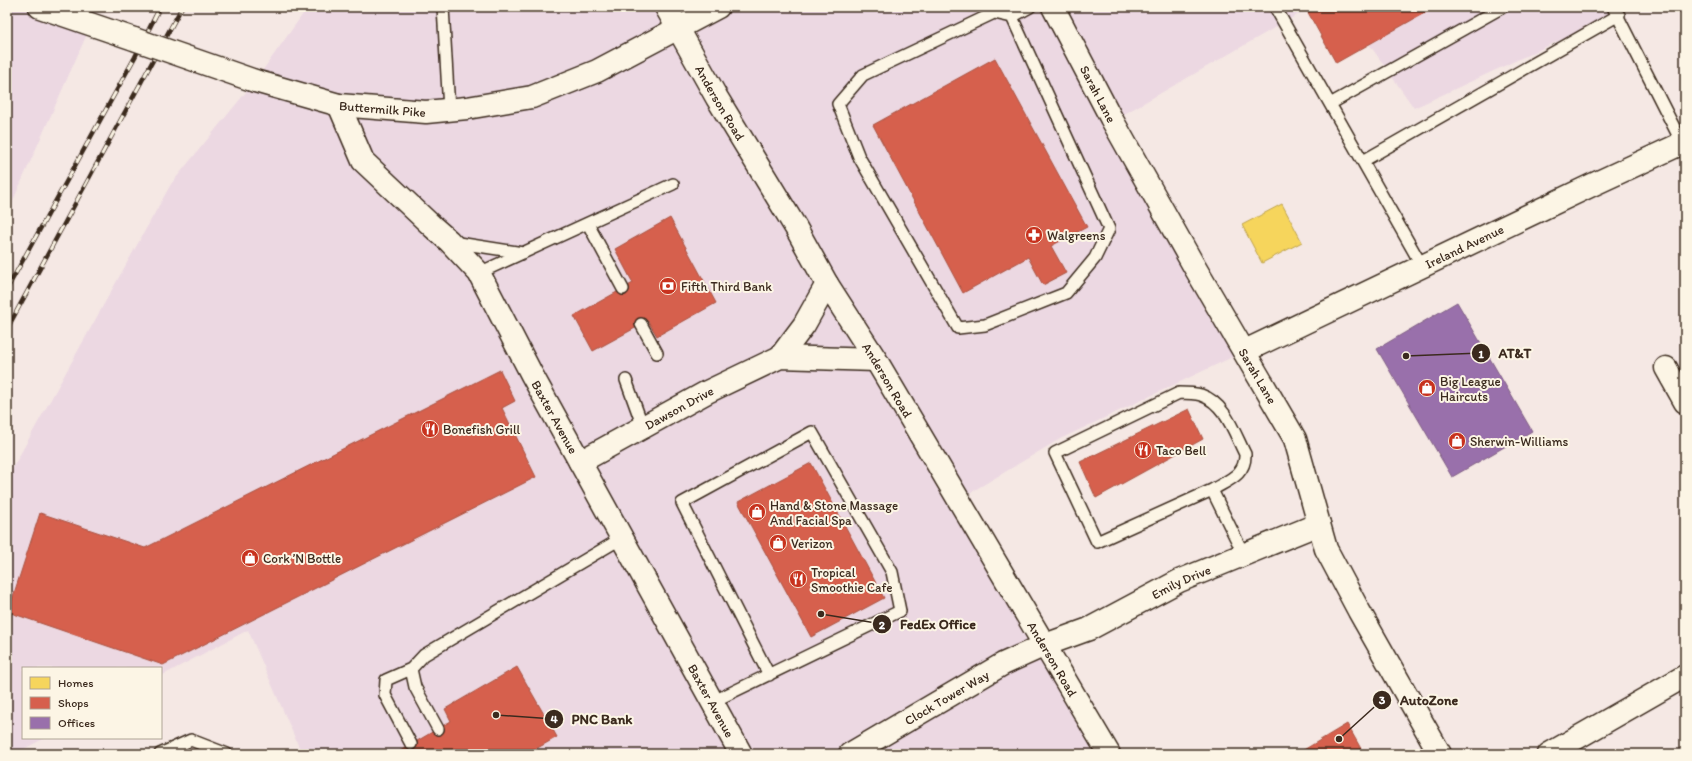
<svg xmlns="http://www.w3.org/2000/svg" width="1692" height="761" viewBox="0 0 1692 761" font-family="Itim,sans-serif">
<rect width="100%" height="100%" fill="#f5e8e4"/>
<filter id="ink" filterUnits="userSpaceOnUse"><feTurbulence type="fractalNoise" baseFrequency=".025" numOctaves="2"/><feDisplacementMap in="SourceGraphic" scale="8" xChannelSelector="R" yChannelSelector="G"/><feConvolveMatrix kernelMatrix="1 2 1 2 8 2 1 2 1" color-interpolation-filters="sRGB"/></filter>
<g filter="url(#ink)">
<path fill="#ecd8e2" d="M 7,7 L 99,7 L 7,214 Z
M 308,7 L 1311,7 L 1119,117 L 1245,351 L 1060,439 L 958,500 L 1109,754 L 302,754 L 248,630 L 161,676 L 161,668 L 23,668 L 23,738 L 45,738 L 14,754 L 7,754 L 7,478 L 171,184 L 255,81 Z
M 1343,7 L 1631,7 L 1414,108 Z"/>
<path fill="#f6d55c" stroke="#bea249" d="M 1282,204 L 1302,242 L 1262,263 L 1242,225 Z"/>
<path fill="#d6604d" stroke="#a8503f" d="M 1305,7 L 1435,7 L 1336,63 Z
M 995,58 L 1087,227 L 1051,246 L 1066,273 L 1043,285 L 1028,257 L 963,293 L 873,125 Z
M 670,218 L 716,303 L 657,336 L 648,321 L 593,351 L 574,316 L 633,283 L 615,249 Z
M 500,370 L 515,401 L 502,408 L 536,477 L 163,665 L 8,612 L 40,513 L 145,548 Z
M 1189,409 L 1203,439 L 1096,498 L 1080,462 Z
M 811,463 L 884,598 L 811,637 L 738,502 Z
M 517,667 L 557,737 L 527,754 L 395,754 L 451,721 L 445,709 Z
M 1347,724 L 1364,754 L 1297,754 Z"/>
<path fill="#9970ab" stroke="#7d5b81" d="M 1457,302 L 1532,431 L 1452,477 L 1377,349 Z"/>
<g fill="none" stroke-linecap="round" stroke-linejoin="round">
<defs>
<path id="lane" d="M 443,7 L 449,110
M 1275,7 L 1422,266
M 1613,7 L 1682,143
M 1012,17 L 1109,229 L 1095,258 L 1066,293 L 985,325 L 958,328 L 859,157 L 838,104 L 863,75 L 994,13 L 1012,17 L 1030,7
M 1330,104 L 1503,7
M 1363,161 L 1619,15
M 588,224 L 623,289
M 452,242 L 523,253
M 479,273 L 673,184
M 641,324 L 657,353
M 626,380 L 643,427
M 1212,490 C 1228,480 1246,475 1245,454 C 1234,432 1225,403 1201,395 C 1194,393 1185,393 1179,393 L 1055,453 L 1097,542 L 1212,490 L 1244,555
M 712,702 L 900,611 L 892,572 L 812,432 L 682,503 L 769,675
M 438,729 L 415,687 L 411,669 L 424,655 L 622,538
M 411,744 L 385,695 L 386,680 L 411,669
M 160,754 L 191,740 L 227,754"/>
<g id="street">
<path id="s1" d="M 1053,7 L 1111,118 L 1194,266 L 1295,439 L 1326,549 L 1359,611 L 1440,754"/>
<path id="s2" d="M 339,105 L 363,161 L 433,227 L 449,241 L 479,273 L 532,375 L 741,754"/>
<path id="s3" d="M 1245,351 L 1592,185 L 1685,142"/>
<path d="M 780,357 L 804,325 L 827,284"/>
<path d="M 1666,368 L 1685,402"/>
<path id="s4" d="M 580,462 L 707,392 L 780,357 L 876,360"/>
<path id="s5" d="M 850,754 L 1003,664 L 1045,645 L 1089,629 L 1179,581 L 1319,524"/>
<path d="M 1549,754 L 1685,676"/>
</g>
<g id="secondary">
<path d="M 40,7 L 134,39"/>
<path id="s6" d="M 666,7 L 717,98 L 796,228 L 827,284 L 876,360 L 1109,754"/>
<path id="s7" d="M 255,81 L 339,105 L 426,112 L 467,108 L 532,97 L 597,71 L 718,7"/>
</g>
</defs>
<use href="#lane" stroke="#3b2a1e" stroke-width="14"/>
<use href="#street" stroke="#3b2a1e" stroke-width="25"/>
<use href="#secondary" stroke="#3b2a1e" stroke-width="25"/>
<use href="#lane" stroke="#fcf5e5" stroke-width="11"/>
<use href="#street" stroke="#fcf5e5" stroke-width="22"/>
<use href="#secondary" stroke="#fcf5e5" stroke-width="22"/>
<defs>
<path id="rail" d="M 7,289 L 135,57 L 160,7
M 7,329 L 182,7"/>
</defs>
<use href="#rail" stroke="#3b2a1e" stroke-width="4.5"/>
<use href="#rail" stroke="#fcf5e5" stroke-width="3" stroke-dasharray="9" stroke-linecap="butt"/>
<defs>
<path id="secondary-bridge" d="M 134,39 L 255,81"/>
</defs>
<use href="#secondary-bridge" stroke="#3b2a1e" stroke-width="25" stroke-linecap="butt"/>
<use href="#secondary-bridge" stroke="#fcf5e5" stroke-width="22"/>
</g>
</g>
<defs>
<symbol id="pharmacy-disc" viewBox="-11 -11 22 22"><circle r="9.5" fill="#c8321e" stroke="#fcf5e5"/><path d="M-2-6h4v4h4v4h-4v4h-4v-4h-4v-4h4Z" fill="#fff"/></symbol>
<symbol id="bank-disc" viewBox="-11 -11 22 22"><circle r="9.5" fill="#c8321e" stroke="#fcf5e5"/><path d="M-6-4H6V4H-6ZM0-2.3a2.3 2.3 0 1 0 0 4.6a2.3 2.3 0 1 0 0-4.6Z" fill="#fff"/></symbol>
<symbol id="shop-disc" viewBox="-11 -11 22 22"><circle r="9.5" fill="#c8321e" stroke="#fcf5e5"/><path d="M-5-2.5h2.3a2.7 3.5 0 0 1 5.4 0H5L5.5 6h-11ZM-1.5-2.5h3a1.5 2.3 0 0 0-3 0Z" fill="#fff"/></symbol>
<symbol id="restaurant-disc" viewBox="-11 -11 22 22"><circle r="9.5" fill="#c8321e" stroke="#fcf5e5"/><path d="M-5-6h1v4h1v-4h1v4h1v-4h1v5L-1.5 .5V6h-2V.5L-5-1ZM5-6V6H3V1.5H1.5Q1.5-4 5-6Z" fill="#fff"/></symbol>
</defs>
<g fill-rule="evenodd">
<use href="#pharmacy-disc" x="1024" y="225" width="20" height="20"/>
<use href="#bank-disc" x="658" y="276" width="20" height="20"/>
<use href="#shop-disc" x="1417" y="378" width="20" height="20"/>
<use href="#restaurant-disc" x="420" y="419" width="20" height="20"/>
<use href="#shop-disc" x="1447" y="431" width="20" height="20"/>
<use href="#restaurant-disc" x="1133" y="440" width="20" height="20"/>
<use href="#shop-disc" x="747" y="502" width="20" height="20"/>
<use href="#shop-disc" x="768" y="533" width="20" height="20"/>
<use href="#shop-disc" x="240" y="548" width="20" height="20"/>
<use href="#restaurant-disc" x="788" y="569" width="20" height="20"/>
</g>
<g text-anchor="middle" stroke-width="4" stroke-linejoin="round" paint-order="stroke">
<g font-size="13" fill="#3b2a1e" stroke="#fcf5e5">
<text dy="5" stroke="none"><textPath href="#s1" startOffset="98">Sarah Lane</textPath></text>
<text dy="5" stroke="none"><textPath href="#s6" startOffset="110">Anderson Road</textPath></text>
<text dy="5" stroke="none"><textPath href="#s7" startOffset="131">Buttermilk Pike</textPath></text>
<text dy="5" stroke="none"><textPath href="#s3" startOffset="243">Ireland Avenue</textPath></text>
<text dy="5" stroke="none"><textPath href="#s1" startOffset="422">Sarah Lane</textPath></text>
<text dy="5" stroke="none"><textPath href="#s6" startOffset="434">Anderson Road</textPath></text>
<text dy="5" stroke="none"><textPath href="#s4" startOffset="113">Dawson Drive</textPath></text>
<text dy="5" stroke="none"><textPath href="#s2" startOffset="385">Baxter Avenue</textPath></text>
<text dy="5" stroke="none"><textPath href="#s5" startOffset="374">Emily Drive</textPath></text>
<text dy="5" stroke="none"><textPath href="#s6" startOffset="758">Anderson Road</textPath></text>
<text dy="5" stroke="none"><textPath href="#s5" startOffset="112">Clock Tower Way</textPath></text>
<text dy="5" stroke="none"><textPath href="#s2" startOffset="709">Baxter Avenue</textPath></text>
</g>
<g font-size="13" fill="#3b2a1e" stroke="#fcf5e5" text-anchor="start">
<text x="1047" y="240">Walgreens</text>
<text x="681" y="291">Fifth Third Bank</text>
<text x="1440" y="386">Big League<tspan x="1440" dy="15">Haircuts</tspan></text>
<text x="443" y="434">Bonefish Grill</text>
<text x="1470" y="446">Sherwin-Williams</text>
<text x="1156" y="455">Taco Bell</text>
<text x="770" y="510">Hand &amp; Stone Massage<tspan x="770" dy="15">And Facial Spa</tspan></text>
<text x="791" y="548">Verizon</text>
<text x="263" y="563">Cork ’N Bottle</text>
<text x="811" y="577">Tropical<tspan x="811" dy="15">Smoothie Cafe</tspan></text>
</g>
</g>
<path fill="none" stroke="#3b2a1e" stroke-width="1.5" d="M1406 356L1481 353M821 614L882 624M1339 739L1382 700M496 715L554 719"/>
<g fill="#3b2a1e" stroke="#fcf5e5" stroke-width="1.5">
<circle cx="1406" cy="356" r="4"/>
<circle cx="821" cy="614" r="4"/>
<circle cx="1339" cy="739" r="4"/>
<circle cx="496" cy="715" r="4"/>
<circle cx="1481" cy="353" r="10"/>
<circle cx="882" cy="624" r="10"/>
<circle cx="1382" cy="700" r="10"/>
<circle cx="554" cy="719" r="10"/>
</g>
<g font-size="12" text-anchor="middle" font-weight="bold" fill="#fff">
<text x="1481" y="358">1</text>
<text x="882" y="629">2</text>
<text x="1382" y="704">3</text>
<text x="554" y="723">4</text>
</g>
<g font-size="14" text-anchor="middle" font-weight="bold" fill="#3b2a1e" stroke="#fcf5e5" stroke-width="4" stroke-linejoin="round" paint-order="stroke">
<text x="1515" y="358">AT&amp;T</text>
<text x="938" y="629">FedEx Office</text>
<text x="1429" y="705">AutoZone</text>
<text x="602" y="724">PNC Bank</text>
</g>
<rect width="1692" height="761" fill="none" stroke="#fcf5e5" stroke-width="24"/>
<rect x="12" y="12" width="1668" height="737" fill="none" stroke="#3b2a1e" stroke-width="1.5" filter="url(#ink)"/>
<rect x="22" y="667" width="140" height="72" fill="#fcf5e5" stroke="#afa495"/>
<rect x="30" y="677" width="20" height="12" fill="#f6d55c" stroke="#afa495"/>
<text x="58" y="687" font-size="12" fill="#3b2a1e">Homes</text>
<rect x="30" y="697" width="20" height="12" fill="#d6604d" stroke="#afa495"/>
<text x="58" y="707" font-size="12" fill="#3b2a1e">Shops</text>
<rect x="30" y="717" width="20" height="12" fill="#9970ab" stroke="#afa495"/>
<text x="58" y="727" font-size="12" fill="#3b2a1e">Offices</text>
</svg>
